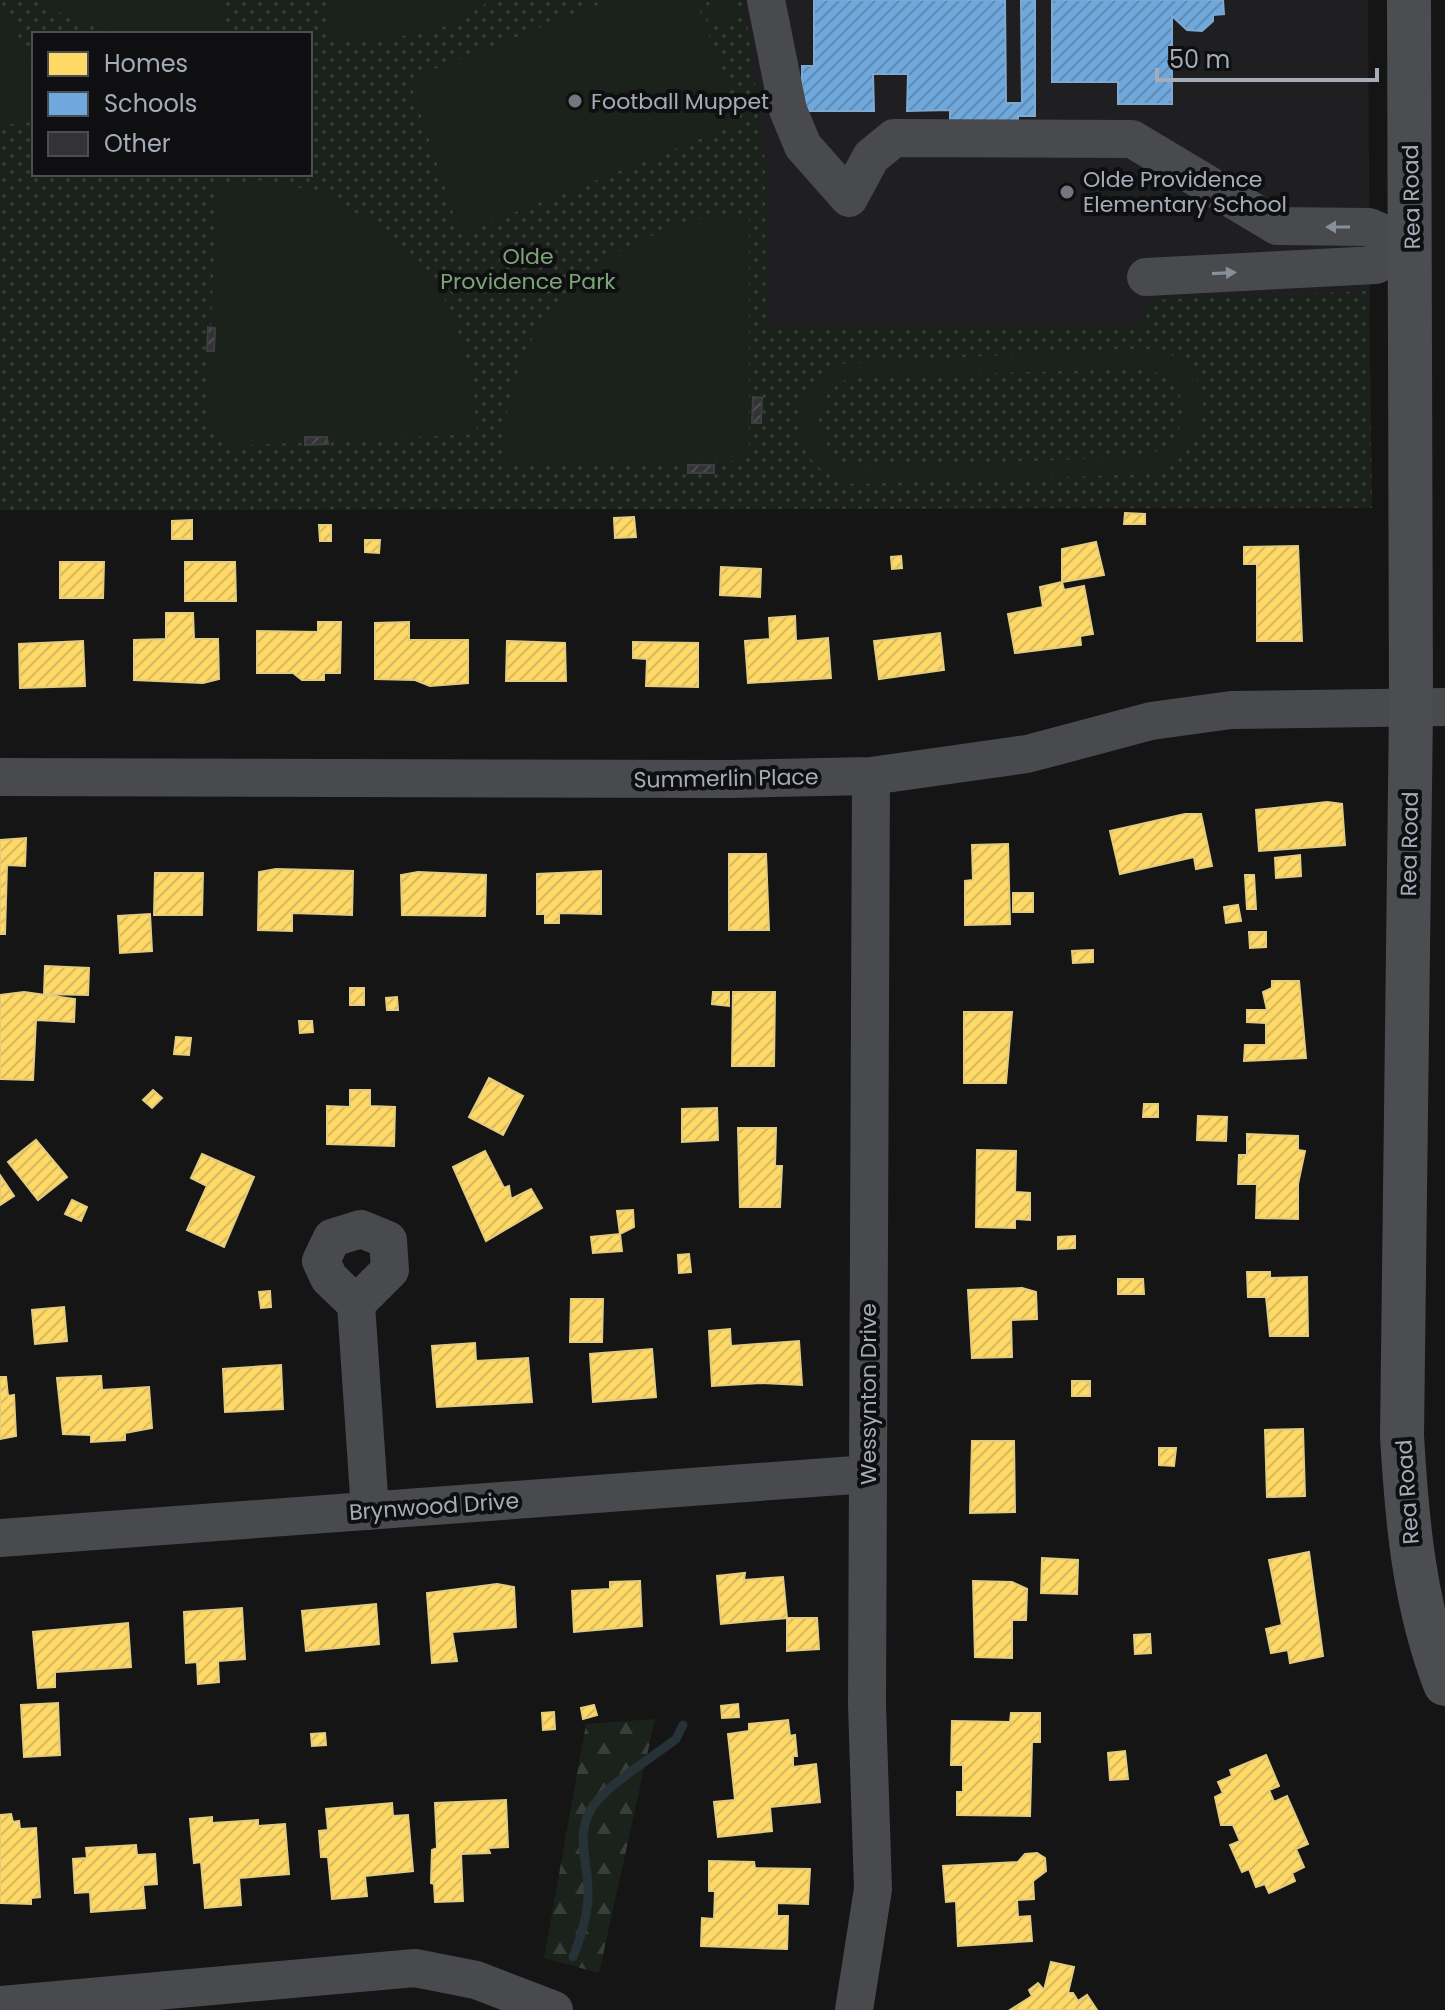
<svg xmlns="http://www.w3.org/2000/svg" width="1445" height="2010" viewBox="0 0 1445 2010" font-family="Poppins,sans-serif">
<defs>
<pattern id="forest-firs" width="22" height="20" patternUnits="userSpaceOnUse" patternTransform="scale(2)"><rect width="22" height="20" fill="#1a221b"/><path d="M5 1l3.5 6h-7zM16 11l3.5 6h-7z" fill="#383f3a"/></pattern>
<pattern id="park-dots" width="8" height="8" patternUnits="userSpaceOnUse" patternTransform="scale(2)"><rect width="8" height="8" fill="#1a221b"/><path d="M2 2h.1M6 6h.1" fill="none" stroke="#383f3a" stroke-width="1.8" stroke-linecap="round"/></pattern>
<pattern id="homes-hatch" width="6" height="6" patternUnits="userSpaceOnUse" patternTransform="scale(2)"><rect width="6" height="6" fill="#ffd966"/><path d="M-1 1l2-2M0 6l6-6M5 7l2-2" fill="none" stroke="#d6b85d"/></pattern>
<pattern id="schools-hatch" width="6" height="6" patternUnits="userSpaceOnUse" patternTransform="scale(2)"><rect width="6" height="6" fill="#6fa8dc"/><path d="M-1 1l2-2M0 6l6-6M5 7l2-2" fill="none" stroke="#608bb3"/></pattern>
<pattern id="building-hatch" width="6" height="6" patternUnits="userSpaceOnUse" patternTransform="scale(2)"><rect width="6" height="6" fill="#333335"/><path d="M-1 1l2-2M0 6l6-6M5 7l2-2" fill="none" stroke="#4e4e50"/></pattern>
</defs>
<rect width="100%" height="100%" fill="#151515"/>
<path fill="#1f1f21" d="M 744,0 L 1368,0 L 1370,314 L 1136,326 L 766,326 L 765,158 Z"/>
<path fill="url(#forest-firs)" d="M 655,1719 L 599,1973 L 544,1958 L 586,1724 Z"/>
<path fill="url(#park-dots)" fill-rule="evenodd" d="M 0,0 L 744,0 L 765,158 L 766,326 L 1143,326 L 1151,300 L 1369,291 L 1372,508 L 0,510 ZM 34,34 L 310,34 L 310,174 L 34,174 Z"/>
<path fill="#1a221b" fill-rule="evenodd" d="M 0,0 L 34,68 L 34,122 L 0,125 Z
M 41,0 L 222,0 L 222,34 C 162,34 92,41 41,0 Z
M 326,0 L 491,0 L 455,24 L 386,40 L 328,41 Z
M 610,0 L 696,0 L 741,123 L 460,234 L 409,79 Z
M 713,0 L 735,0 L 738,18 L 723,27 L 708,22 L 707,6 Z
M 268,180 L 324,194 L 363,217 L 416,257 L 440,288 L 457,328 L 473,381 L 477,434 L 229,446 L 207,425 L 217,184 Z
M 749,214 L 749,450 L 736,461 L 502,464 C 504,358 553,274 654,235 C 667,230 681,222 694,220 C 712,216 731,216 749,214 Z
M 1123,349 C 1137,349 1154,348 1167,353 C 1225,377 1208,454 1155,474 L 853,484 C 788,469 778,393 838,364 ZM 1135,369 C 1164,369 1181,385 1185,414 L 1173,443 L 1145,457 L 854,467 L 834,457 L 819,429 C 818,403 829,387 852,377 Z"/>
<path fill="url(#homes-hatch)" stroke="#e4cc7f" stroke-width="2" d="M 1125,513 L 1145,514 L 1145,524 L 1124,524 Z
M 634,517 L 636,537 L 615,538 L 614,518 Z
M 192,520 L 192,539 L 172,539 L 172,521 Z
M 319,525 L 331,525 L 331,541 L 320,541 Z
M 365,540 L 380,540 L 379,553 L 365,552 Z
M 1096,542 L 1104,575 L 1062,582 L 1062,549 Z
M 1298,546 L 1302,641 L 1257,641 L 1257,564 L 1244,564 L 1244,547 Z
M 901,556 L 902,568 L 892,569 L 891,557 Z
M 60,562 L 104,562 L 103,598 L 60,598 Z
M 185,562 L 235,562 L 236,601 L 185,601 Z
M 721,567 L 761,569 L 760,597 L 720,595 Z
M 1062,582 L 1064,590 L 1084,586 L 1093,634 L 1080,636 L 1081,645 L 1015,653 L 1008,614 L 1043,607 L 1040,587 Z
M 166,613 L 193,613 L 194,639 L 218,639 L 219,679 L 203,683 L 134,680 L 134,640 L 166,639 Z
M 795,616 L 796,641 L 828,638 L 831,678 L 748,683 L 745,641 L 770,639 L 769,618 Z
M 318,622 L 341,622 L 340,673 L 324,673 L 324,680 L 302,680 L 293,673 L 257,673 L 257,631 L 318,632 Z
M 409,622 L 409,640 L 468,640 L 468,683 L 430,686 L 415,680 L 375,679 L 375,623 Z
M 940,633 L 944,670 L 879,679 L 874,641 Z
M 83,641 L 85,686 L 20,688 L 19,644 Z
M 507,641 L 565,643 L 566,681 L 506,681 Z
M 633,642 L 698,643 L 698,687 L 646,686 L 647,659 L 633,658 Z
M 1327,802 L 1342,804 L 1345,845 L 1259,851 L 1256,810 Z
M 1185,814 L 1201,814 L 1212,866 L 1196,869 L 1194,857 L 1120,874 L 1110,831 Z
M 26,838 L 25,866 L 7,865 L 5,934 L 0,934 L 0,840 Z
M 1008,844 L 1010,924 L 965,925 L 965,881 L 973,880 L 972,845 Z
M 729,854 L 766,854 L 769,930 L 729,930 Z
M 1300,855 L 1301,876 L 1276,878 L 1275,858 Z
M 276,869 L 353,871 L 352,915 L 292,913 L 292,931 L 258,930 L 259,872 Z
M 601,871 L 601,914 L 559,913 L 559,923 L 545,923 L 545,914 L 537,914 L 537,874 Z
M 418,872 L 486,875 L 485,916 L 402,915 L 401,875 Z
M 155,873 L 203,873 L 202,915 L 154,915 Z
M 1245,875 L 1254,875 L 1256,909 L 1247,909 Z
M 1013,893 L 1033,893 L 1033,912 L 1013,912 Z
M 1238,905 L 1241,921 L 1226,923 L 1224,907 Z
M 150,914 L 152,951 L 120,953 L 118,916 Z
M 1249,932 L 1266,932 L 1266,947 L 1250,948 Z
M 1093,950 L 1093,962 L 1073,963 L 1072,951 Z
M 45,966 L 89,968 L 88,995 L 44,994 Z
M 1272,981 L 1299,981 L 1306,1058 L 1244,1061 L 1245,1045 L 1266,1045 L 1266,1023 L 1247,1022 L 1247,1010 L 1267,1010 L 1263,992 L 1272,988 Z
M 350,988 L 364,988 L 364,1005 L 350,1005 Z
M 24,992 L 75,999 L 74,1022 L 36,1020 L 33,1080 L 0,1079 L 0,995 Z
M 713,992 L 729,992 L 729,1006 L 712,1004 Z
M 733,992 L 775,992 L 774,1066 L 732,1066 Z
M 397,997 L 398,1010 L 387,1010 L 386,998 Z
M 964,1012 L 1012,1012 L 1006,1083 L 964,1083 Z
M 299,1021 L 312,1021 L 313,1032 L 300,1033 Z
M 176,1037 L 191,1038 L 189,1055 L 174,1054 Z
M 489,1078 L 523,1096 L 503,1135 L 469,1117 Z
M 153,1090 L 162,1098 L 152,1108 L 143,1100 Z
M 350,1090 L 370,1090 L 370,1106 L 395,1107 L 394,1146 L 327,1144 L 327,1106 L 350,1107 Z
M 1144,1104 L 1158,1104 L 1158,1117 L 1143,1117 Z
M 717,1108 L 718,1140 L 682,1142 L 682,1109 Z
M 1198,1116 L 1227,1117 L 1226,1141 L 1197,1140 Z
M 738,1128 L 776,1128 L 775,1166 L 782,1166 L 780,1207 L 740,1207 Z
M 1247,1134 L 1298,1136 L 1298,1150 L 1305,1151 L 1298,1184 L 1298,1219 L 1256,1218 L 1257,1184 L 1238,1184 L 1239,1155 L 1247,1155 Z
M 36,1140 L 67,1177 L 38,1200 L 8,1162 Z
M 977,1150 L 1016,1151 L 1015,1192 L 1030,1193 L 1030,1220 L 1015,1219 L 1015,1228 L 976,1227 Z
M 485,1151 L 504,1188 L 509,1186 L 511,1199 L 531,1189 L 542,1208 L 486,1241 L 453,1167 Z
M 202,1154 L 254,1177 L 224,1247 L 187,1230 L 207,1186 L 191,1178 Z
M 0,1175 L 14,1196 L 0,1205 Z
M 72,1200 L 87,1207 L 81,1221 L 65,1214 Z
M 633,1210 L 634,1227 L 620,1234 L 617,1211 Z
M 620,1234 L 622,1251 L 593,1253 L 591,1237 Z
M 1075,1236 L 1075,1248 L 1058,1249 L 1058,1237 Z
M 689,1254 L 691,1272 L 679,1273 L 678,1255 Z
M 1247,1272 L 1270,1272 L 1270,1278 L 1307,1277 L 1308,1336 L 1270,1336 L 1266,1297 L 1248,1297 Z
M 1118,1279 L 1143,1279 L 1144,1294 L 1118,1294 Z
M 1022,1288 L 1036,1292 L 1037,1319 L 1011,1320 L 1012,1357 L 972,1358 L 968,1290 Z
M 270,1291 L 271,1307 L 261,1308 L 259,1292 Z
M 571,1299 L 603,1299 L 602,1342 L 570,1342 Z
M 64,1307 L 67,1341 L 35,1344 L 32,1310 Z
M 730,1329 L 731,1346 L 799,1341 L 802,1385 L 761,1383 L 712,1386 L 709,1331 Z
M 475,1343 L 476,1361 L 528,1358 L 532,1402 L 437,1407 L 432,1346 Z
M 652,1349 L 656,1397 L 593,1402 L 590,1354 Z
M 281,1365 L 283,1409 L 225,1412 L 223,1369 Z
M 101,1376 L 102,1390 L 149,1387 L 152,1428 L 125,1433 L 125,1440 L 91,1442 L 91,1435 L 63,1434 L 57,1378 Z
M 0,1377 L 6,1377 L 8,1396 L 14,1395 L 16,1436 L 0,1439 Z
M 1072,1381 L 1090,1381 L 1090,1396 L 1072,1396 Z
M 1303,1429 L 1305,1496 L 1267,1497 L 1265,1430 Z
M 972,1441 L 1014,1441 L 1015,1512 L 970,1513 Z
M 1159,1448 L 1176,1448 L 1174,1466 L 1159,1465 Z
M 1309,1552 L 1323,1656 L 1290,1663 L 1288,1650 L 1271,1653 L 1266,1629 L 1282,1625 L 1269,1560 Z
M 1042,1558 L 1078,1560 L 1077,1594 L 1041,1593 Z
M 745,1573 L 744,1580 L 783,1577 L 787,1618 L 721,1624 L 717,1576 Z
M 640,1581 L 642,1626 L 574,1632 L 572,1591 L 610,1589 L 610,1582 Z
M 973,1581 L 1012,1582 L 1027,1589 L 1026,1620 L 1012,1620 L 1012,1658 L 975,1657 Z
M 497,1584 L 514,1587 L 516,1627 L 452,1632 L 457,1661 L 432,1663 L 427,1593 Z
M 376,1604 L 379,1644 L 306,1651 L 302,1611 Z
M 242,1608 L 245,1659 L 218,1661 L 219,1682 L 198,1684 L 197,1662 L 186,1663 L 184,1612 Z
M 787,1618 L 817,1618 L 819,1649 L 787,1651 Z
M 128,1623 L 131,1667 L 55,1672 L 55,1687 L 38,1688 L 33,1632 Z
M 1150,1634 L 1151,1653 L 1135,1654 L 1134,1635 Z
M 58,1703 L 60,1755 L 24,1757 L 21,1705 Z
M 738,1704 L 739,1717 L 722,1718 L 721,1706 Z
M 594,1705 L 597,1715 L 583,1719 L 581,1708 Z
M 554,1712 L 555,1729 L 543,1730 L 542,1713 Z
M 1011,1713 L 1040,1713 L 1040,1742 L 1032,1742 L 1030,1816 L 957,1815 L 957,1792 L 963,1792 L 963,1765 L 951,1765 L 952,1721 L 1010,1722 Z
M 788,1720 L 790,1736 L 795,1735 L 797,1756 L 793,1756 L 793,1767 L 816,1764 L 820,1802 L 770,1807 L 772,1831 L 718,1837 L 714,1802 L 735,1800 L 728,1734 L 749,1731 L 749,1724 Z
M 325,1733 L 326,1745 L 312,1746 L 311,1734 Z
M 1125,1751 L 1128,1779 L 1110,1780 L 1108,1753 Z
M 1266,1755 L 1279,1786 L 1269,1790 L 1274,1802 L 1287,1796 L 1308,1844 L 1296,1849 L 1304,1867 L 1292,1873 L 1295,1881 L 1269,1893 L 1265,1884 L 1256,1887 L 1249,1869 L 1242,1872 L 1230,1845 L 1240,1841 L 1233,1825 L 1221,1825 L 1215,1797 L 1223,1793 L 1218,1782 L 1232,1776 L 1230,1770 Z
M 506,1800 L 508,1847 L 488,1848 L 490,1853 L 461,1854 L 463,1901 L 435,1902 L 434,1884 L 431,1883 L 432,1850 L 437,1848 L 435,1803 Z
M 392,1803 L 393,1816 L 408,1815 L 413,1871 L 365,1876 L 367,1896 L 332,1899 L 328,1857 L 321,1857 L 319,1831 L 328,1830 L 326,1809 Z
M 11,1814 L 13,1822 L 19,1821 L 20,1829 L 36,1828 L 40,1897 L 31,1898 L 31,1904 L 0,1903 L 0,1815 Z
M 212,1817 L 212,1823 L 258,1820 L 258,1826 L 285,1824 L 289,1874 L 239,1878 L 241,1905 L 205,1908 L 201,1862 L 194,1863 L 190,1819 Z
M 136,1845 L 137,1855 L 155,1854 L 157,1884 L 143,1885 L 145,1908 L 91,1912 L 90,1892 L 75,1893 L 73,1859 L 87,1858 L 86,1848 Z
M 1037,1853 L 1045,1858 L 1046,1871 L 1033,1881 L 1034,1899 L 1017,1900 L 1018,1917 L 1030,1916 L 1032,1941 L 958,1946 L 956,1901 L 946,1902 L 943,1866 L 1018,1862 L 1025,1854 Z
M 709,1861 L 754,1862 L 755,1868 L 810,1869 L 808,1904 L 777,1903 L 777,1916 L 788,1916 L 787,1949 L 701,1946 L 702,1918 L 714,1919 L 715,1891 L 709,1891 Z
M 1051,1962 L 1074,1967 L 1068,1993 L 1073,1993 L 1078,2001 L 1087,1995 L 1097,2010 L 1010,2010 L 1032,1996 L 1029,1990 L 1038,1983 L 1044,1990 Z"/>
<path fill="url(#schools-hatch)" stroke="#7fa9d1" stroke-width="2" d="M 814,0 L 1005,0 L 1006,103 L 1022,103 L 1021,0 L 1035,0 L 1035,116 L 1018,116 L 1018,128 L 950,129 L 950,110 L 907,111 L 908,74 L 873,74 L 874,111 L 802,111 L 802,66 L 814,66 Z
M 1052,0 L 1223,0 L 1224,14 L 1213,15 L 1213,21 L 1202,31 L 1187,30 L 1172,16 L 1172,104 L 1118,104 L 1118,82 L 1052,82 Z"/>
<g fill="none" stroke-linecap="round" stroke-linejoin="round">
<path stroke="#273238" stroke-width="9" d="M 573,1957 C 581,1936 587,1919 588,1897 C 590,1863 571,1831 597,1801 C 616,1779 653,1757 676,1739 L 683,1725"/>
</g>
<path fill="url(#building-hatch)" stroke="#3d3e42" stroke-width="2" d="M 208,327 L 215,328 L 214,351 L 207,351 Z
M 753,397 L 762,398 L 761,423 L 752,423 Z
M 305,437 L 327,437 L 328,444 L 305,445 Z
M 688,465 L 714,465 L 714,473 L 688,473 Z"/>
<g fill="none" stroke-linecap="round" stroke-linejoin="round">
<path stroke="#484a4e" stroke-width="38" d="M 766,0 L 788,110 L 803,146 L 849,198 L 871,157 L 894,138 L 1132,139 L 1277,226 L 1369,227 L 1412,246
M 1146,277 L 1376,265 L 1412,246
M 0,777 L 731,779 L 871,776 L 1027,754 L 1151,721 L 1231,710 L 1445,707
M 356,1304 L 329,1278 L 321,1261 L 332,1238 L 361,1229 L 388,1240 L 390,1270 L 356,1304 L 370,1511
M 0,1538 L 868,1474
M 0,2005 L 415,1968 L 476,1980 L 554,2010
M 854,2010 L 873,1889 L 867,1705 L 871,776"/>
<path stroke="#4b4d50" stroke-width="44" d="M 1409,0 L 1411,707 L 1402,1436 C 1407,1521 1414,1603 1445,1684"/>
</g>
<defs><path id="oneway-solid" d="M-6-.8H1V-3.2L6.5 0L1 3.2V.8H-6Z" transform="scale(2)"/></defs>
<g fill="#888f98">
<use href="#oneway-solid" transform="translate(1338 227) rotate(-180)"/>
<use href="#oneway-solid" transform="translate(1224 273) rotate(-3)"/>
</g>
<g fill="#72777f" stroke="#0f0f11" stroke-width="3">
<circle cx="575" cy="101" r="8"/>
<circle cx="1067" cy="192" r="8"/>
</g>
<g text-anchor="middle" stroke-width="8" stroke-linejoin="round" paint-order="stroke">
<g font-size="22" fill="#a4acb8" stroke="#0f0f11" text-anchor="start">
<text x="591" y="109">Football Muppet</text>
<text x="1083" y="187">Olde Providence<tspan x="1083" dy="25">Elementary School</tspan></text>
</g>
<g font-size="22" fill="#a4acb8" stroke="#0f0f11">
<text transform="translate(1411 197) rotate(-91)" y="8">Rea Road</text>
<text transform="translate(726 778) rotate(-1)" y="8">Summerlin Place</text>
<text transform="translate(1409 844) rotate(-89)" y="8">Rea Road</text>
<text transform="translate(868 1394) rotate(-90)" y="8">Wessynton Drive</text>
<text transform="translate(1407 1492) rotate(-94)" y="8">Rea Road</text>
<text transform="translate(434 1506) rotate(-4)" y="8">Brynwood Drive</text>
</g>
<g font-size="22" fill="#7ba579" stroke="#0f0f11">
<text x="528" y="264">Olde<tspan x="528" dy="25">Providence Park</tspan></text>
</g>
</g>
<rect x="32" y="32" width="280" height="144" fill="#0f0f11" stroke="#4b4e54" stroke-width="2"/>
<rect x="48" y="52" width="40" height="24" fill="#ffd966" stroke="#4b4e54" stroke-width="2"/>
<text x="104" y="72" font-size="24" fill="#a4acb8">Homes</text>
<rect x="48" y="92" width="40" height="24" fill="#6fa8dc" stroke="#4b4e54" stroke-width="2"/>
<text x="104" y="112" font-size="24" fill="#a4acb8">Schools</text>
<rect x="48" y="132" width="40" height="24" fill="#333335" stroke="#4b4e54" stroke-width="2"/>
<text x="104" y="152" font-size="24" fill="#a4acb8">Other</text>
<path d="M1157 68v12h220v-12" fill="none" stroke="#a4acb8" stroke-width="4"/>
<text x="1169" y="68" font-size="24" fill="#a4acb8" stroke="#0f0f11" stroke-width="6" paint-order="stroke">50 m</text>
</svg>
